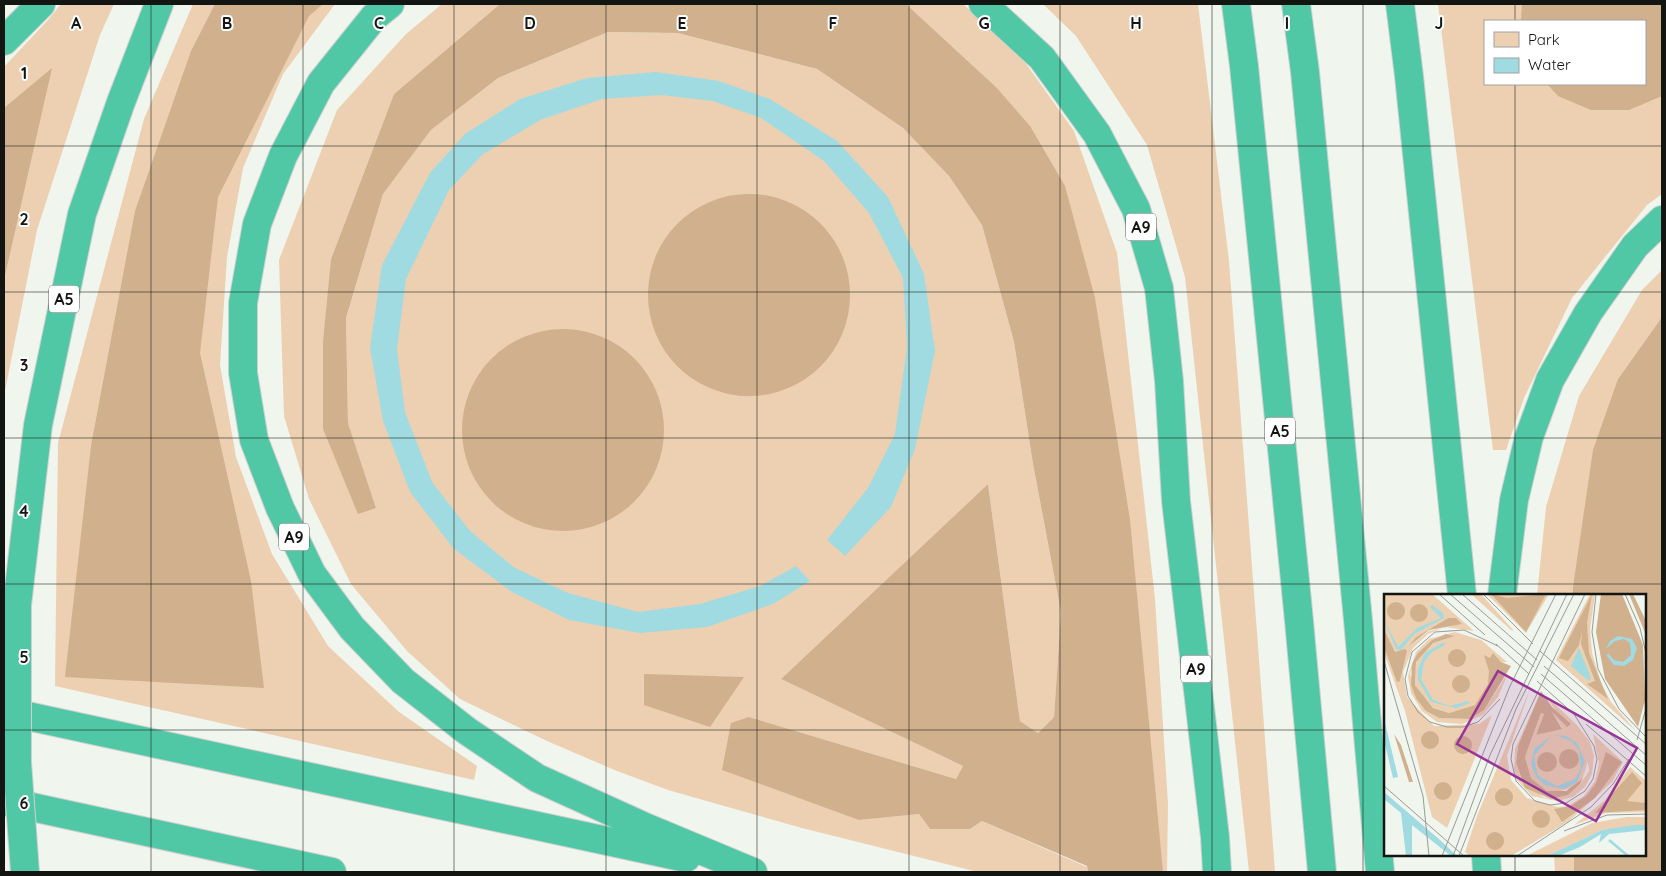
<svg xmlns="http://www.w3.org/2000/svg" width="1666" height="876" viewBox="0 0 1666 876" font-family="Quicksand,sans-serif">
<rect width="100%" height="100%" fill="#f0f5ee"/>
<path fill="#ecd0b1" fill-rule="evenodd" d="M 61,4 L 114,4 L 100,35 L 37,230 L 4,396 L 4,67 L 47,21 Z
M 193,4 L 335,4 L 283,74 L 243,168 L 227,257 L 220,365 L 236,457 L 272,554 L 328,646 L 399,712 L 477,766 L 474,780 L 55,686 L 58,443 L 144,119 Z
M 442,4 L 500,4 L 394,94 L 331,259 L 323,429 L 376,508 L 348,423 L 346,318 L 383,194 L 431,130 L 498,78 L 608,32 L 678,33 L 817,69 L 903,128 L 949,176 L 982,225 L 1014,342 L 1033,464 L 1061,612 L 1054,717 L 1038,733 L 1020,721 L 988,484 L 781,679 L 963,766 L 956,779 L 749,717 L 859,820 L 919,814 L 930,829 L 970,829 L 982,821 L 1087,867 L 1088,872 L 978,872 L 802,828 L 668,790 L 617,771 L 547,741 L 460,699 L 407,651 L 351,584 L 309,499 L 284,416 L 279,260 L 337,110 L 406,34 Z
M 906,4 L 963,4 L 1017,51 L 1074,131 L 1117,253 L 1155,599 L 1168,804 L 1167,872 L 1163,872 L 996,87 Z
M 1043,4 L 1198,4 L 1229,261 L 1275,872 L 1249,872 L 1185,277 L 1147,145 L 1076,36 Z
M 1438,4 L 1662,4 L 1662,194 L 1647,205 L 1572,298 L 1524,398 L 1506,450 L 1493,450 ZM 1485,21 L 1645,21 L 1645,84 L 1485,84 Z
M 1662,270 L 1662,317 L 1618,379 L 1573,587 L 1573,595 L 1537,595 L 1546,507 L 1579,396 L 1642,290 Z
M 1554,855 L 1574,855 L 1574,872 L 1555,872 Z"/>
<path fill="#d0b08d" d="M 215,4 L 323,4 L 309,16 L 218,197 L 200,353 L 251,581 L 264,688 L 65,677 L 91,446 L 135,211 L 191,51 Z
M 500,4 L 906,4 L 996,87 L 1030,126 L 1065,186 L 1095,298 L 1130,520 L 1163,872 L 1088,872 L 1087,866 L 982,821 L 970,829 L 930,829 L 919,814 L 859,820 L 722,770 L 731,723 L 749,717 L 956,779 L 963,766 L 781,679 L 988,484 L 1020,721 L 1038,733 L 1054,717 L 1061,612 L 1033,464 L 1014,342 L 982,225 L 949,176 L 903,128 L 817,69 L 678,33 L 608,32 L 498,78 L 431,130 L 383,194 L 346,318 L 348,423 L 376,508 L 358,514 L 323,429 L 323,342 L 331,259 L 394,94 Z
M 1522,4 L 1662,4 L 1662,96 L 1629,110 L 1591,110 L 1558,96 L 1547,84 L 1645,84 L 1645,21 L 1521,21 Z
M 52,68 L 4,280 L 4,108 Z
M648 295a101 101 0 1 1 202 0a101 101 0 1 1-202 0Z
M 1662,317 L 1662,872 L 1574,872 L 1574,855 L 1645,855 L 1645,595 L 1573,595 L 1573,587 L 1593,450 L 1618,379 Z
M462 430a101 101 0 1 1 202 0a101 101 0 1 1-202 0Z
M 644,674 L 744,677 L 710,727 L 644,705 Z"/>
<path fill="#a0dbe1" d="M 656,72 L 719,81 L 770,99 L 837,141 L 888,197 L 924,274 L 935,351 L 915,449 L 891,507 L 845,556 L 827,540 L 868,488 L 895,434 L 907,347 L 903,278 L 869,213 L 824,161 L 761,118 L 713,101 L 661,95 L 602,99 L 540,120 L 482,155 L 449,190 L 406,279 L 397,349 L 405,412 L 432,482 L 470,531 L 515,568 L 568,593 L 638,612 L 700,604 L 760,586 L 796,566 L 810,581 L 773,604 L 707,627 L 640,633 L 569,620 L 512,592 L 454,549 L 410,492 L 383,421 L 370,348 L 382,265 L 430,173 L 465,134 L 520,99 L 587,78 Z"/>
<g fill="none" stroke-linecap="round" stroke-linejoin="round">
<defs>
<path id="motorway" d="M 390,4 L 374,17 L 321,83 L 283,156 L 257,224 L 243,303 L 243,373 L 254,440 L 280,508 L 312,574 L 352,628 L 403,681 L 467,731 L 537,778 L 645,827 L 753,872
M 983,4 L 1042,58 L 1097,134 L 1136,209 L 1159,288 L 1169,381 L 1176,501 L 1215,837 L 1217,872
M 1236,4 L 1244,66 L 1299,621 L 1322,872
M 1296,4 L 1305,72 L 1358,620 L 1380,872
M 1400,4 L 1409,76 L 1462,595
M 4,41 L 41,4
M 1502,595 L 1514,500 L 1529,437 L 1550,380 L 1588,313 L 1635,246 L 1662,220
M 17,605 L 38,425 L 82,214 L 121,102 L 159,4
M 4,711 L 686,858
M 4,801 L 332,872
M 1486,855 L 1487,872"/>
</defs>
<use href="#motorway" stroke="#d0d0d0" stroke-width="30"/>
<use href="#motorway" stroke="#51c8a5" stroke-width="28"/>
<defs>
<path id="motorway-bridge" d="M 17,605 L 17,762 L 25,872"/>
</defs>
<use href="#motorway-bridge" stroke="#d0d0d0" stroke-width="30" stroke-linecap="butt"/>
<use href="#motorway-bridge" stroke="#51c8a5" stroke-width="28"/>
</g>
<path fill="none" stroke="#131512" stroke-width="1" stroke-opacity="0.55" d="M 151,4 L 151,872M 303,4 L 303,872M 454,4 L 454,872M 606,4 L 606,872M 757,4 L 757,872M 909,4 L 909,872M 1060,4 L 1060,872M 1212,4 L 1212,872M 1363,4 L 1363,872M 1515,4 L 1515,21M 1515,84 L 1515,595M 4,146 L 1662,146M 4,292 L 1662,292M 4,438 L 1662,438M 4,584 L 1662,584M 4,730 L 1385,730M 1645,730 L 1662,730M 1515,855 L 1515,872"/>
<g text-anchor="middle" stroke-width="4" stroke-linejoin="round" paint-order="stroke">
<g fill="#fff" stroke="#5a5b59" stroke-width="1">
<rect x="1126" y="213.5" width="30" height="27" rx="4"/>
<rect x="49" y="285.5" width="30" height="27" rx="4"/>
<rect x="1265" y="417.5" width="30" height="27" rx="4"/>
<rect x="279" y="523.5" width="30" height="27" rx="4"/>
<rect x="1181" y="655.5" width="30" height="27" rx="4"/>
</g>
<g font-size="16" font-weight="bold" fill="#131512">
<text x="1141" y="233">A9</text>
<text x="64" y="305">A5</text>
<text x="1280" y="437">A5</text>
<text x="294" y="543">A9</text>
<text x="1196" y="675">A9</text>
</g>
</g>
<g transform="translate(1384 594)">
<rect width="262" height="262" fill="#f0f5ee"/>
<path d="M 0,0 L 48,0 L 90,37 L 61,33 L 44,40 L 29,54 L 19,78 L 23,103 L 50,132 L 95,130 L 108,121 L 63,234 L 48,223 L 21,117 L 0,59 L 0,53 L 16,87 L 23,57 L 11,58 L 0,35 ZM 64,24 L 77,30 L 45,37 L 24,53 L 32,43 ZM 87,0 L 97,0 L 130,37 L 127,36 ZM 103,0 L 165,0 L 142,39 ZM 206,0 L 211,0 L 206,35 L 208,59 L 217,89 L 227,108 L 252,137 L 172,66 ZM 71,38 L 97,46 L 123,68 L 117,68 L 109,60 L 104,90 L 97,104 L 91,111 L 65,119 L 49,114 L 31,91 L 32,68 L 38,59 L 49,49 L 71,42 L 62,40 L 48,46 L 33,60 L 26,80 L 42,117 L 55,124 L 86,125 L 100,116 L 124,79 L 114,103 L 99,121 L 78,130 L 53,128 L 38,117 L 27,99 L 24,82 L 32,58 L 45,45 ZM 146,95 L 123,162 L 127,186 L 143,204 L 174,213 L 184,212 L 200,202 L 211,187 L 215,169 L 209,140 L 239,168 L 228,188 L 185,227 L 127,262 L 86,262 L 81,258 L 93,222 ZM 157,97 L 134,152 L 132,169 L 137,185 L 159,203 L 167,205 L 184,201 L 196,190 L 205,177 L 204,168 L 198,185 L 189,193 L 174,198 L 163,197 L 147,184 L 141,163 L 157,119 L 160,120 L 152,141 L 178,134 L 168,118 L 183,133 L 162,102 L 193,131 L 206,148 L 210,162 L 208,180 L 201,193 L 189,203 L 173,207 L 148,202 L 133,186 L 130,176 L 131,155 ZM 246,173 L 262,187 L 262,218 L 222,219 L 190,231 L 220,207 ZM 243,223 L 262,223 L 262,231 L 218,236 L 163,262 L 142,262 L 208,229 Z" fill="#ecd0b1" fill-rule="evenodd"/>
<path d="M 107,0 L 123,4 L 162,0 L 142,38 ZM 208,0 L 203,29 L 205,59 L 224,105 L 203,90 L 211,87 L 197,50 L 198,38 L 195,51 L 184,67 L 175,64 ZM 217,0 L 238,0 L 259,51 L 261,106 L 254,133 L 221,85 L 212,38 ZM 245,0 L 249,0 L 262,27 L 262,41 ZM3 17a9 9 0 1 1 18 0a9 9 0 1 1-18 0ZM26 19a9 9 0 1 1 18 0a9 9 0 1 1-18 0ZM 64,24 L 72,24 L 78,30 L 45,36 L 24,53 L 32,43 ZM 0,35 L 11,58 L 21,55 L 23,57 L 16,87 L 13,88 L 0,53 ZM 62,40 L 71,42 L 49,49 L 32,68 L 31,91 L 49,114 L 65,119 L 91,111 L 104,90 L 105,77 L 100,61 L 106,64 L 109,59 L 117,68 L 127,72 L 100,116 L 86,125 L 55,124 L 42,117 L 32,104 L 27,91 L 28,70 L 33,60 L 48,46 ZM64 64a9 9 0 1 1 18 0a9 9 0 1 1-18 0ZM68 90a9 9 0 1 1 18 0a9 9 0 1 1-18 0ZM 157,97 L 168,113 L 187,130 L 183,133 L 168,118 L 178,135 L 152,141 L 160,120 L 157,119 L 141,163 L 147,184 L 163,197 L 182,197 L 198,185 L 206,168 L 196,190 L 184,201 L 167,205 L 141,194 L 132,169 L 134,152 ZM37 146a9 9 0 1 1 18 0a9 9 0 1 1-18 0ZM 10,140 L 17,151 L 29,188 L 25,188 ZM70 151a9 9 0 1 1 18 0a9 9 0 1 1-18 0ZM175 165a10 10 0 1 1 20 0a10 10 0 1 1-20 0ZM 222,158 L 238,168 L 211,204 L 178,228 L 170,215 L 187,212 L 203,201 L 212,189 ZM153 168a10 10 0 1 1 20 0a10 10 0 1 1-20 0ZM 248,178 L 258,189 L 243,207 L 262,209 L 262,216 L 211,219 ZM50 197a9 9 0 1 1 18 0a9 9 0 1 1-18 0ZM111 203a9 9 0 1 1 18 0a9 9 0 1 1-18 0ZM148 225a9 9 0 1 1 18 0a9 9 0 1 1-18 0ZM102 247a9 9 0 1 1 18 0a9 9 0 1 1-18 0Z" fill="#d0b08d"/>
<path d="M 48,11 L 59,19 L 60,24 L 30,40 L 17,56 L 12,55 L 0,26 L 14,53 L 33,34 L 57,24 L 46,13 ZM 234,42 L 248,45 L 253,54 L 249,66 L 240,72 L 230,71 L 223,62 L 224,59 L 230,66 L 239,68 L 247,61 L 246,49 L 240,45 L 231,47 L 222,55 L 226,47 ZM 60,48 L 61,51 L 48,58 L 40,68 L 37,85 L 49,106 L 66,112 L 84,107 L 86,109 L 72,114 L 47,108 L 34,86 L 34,75 L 41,59 ZM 195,54 L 207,84 L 205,87 L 187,72 ZM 0,125 L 3,137 L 14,183 L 9,184 L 0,146 ZM 171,141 L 182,142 L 193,149 L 201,167 L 193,188 L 180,195 L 161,191 L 152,183 L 147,170 L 150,155 L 167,142 L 150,162 L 154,182 L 173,192 L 191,185 L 197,174 L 195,156 L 187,147 ZM 0,198 L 56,246 L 73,262 L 67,262 L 28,231 L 28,262 L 22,262 L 17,219 L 0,205 ZM 250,231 L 262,231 L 262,236 L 225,240 L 215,249 L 217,240 L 196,253 L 174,262 L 163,262 L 218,236 Z" fill="#a0dbe1"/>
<path fill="none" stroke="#a0dbe1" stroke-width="2.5" d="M 225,246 L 244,262"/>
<path fill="none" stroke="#989b96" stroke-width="1" d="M 55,0 L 101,41M 66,0 L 150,73M 78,0 L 153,66M 99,0 L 149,50M 212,0 L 208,38 L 214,75 L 235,115 L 263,144M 241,0 L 256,34 L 263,64M 112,50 L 145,80M 114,52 L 80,36 L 51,38 L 28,58 L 21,85 L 24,102 L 34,118 L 46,128 L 63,133 L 79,133 L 94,128 L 116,105M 156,57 L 263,151M 0,67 L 39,202 L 45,262M 160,72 L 263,162M 157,80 L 263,172M 153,87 L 192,122M 190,120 L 210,152 L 213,165 L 209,185 L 201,197 L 182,209 L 166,211 L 151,207 L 132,187 L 127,165 L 129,150 L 201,0M 202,130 L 263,183M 253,146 L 263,111M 0,192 L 80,262M 180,237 L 223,221 L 263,220M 58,262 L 126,92 L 172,0M 69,262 L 106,161 L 183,0M 75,262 L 132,115 L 190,0M 133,262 L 207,213 L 229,190 L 245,165"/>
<path fill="#993398" fill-opacity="0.15" stroke="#993398" stroke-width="2.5" d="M 114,77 L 253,154 L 212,227 L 73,150 Z"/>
<rect width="262" height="262" fill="none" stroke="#131512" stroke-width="2.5"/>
</g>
<g font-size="16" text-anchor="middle" font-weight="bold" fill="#131512" stroke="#fff" stroke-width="4" stroke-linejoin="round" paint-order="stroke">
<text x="76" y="29">A</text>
<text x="227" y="29">B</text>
<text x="379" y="29">C</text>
<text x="530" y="29">D</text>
<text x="682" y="29">E</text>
<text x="833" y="29">F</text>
<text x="984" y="29">G</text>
<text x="1136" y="29">H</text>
<text x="1287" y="29">I</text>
<text x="1439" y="29">J</text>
<text x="24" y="79">1</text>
<text x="24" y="225">2</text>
<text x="24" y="371">3</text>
<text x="24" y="517">4</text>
<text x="24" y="663">5</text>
<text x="24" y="809">6</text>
</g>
<rect width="1666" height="876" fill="none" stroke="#131512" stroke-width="10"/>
<rect x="1484" y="20" width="162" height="65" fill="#ffffff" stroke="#a1a1a0"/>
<rect x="1494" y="32" width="25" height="15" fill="#ecd0b1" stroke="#a1a1a0"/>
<text x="1528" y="45" font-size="15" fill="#131512">Park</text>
<rect x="1494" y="58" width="25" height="15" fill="#a0dbe1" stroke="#a1a1a0"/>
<text x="1528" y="70" font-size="15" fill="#131512">Water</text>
</svg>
